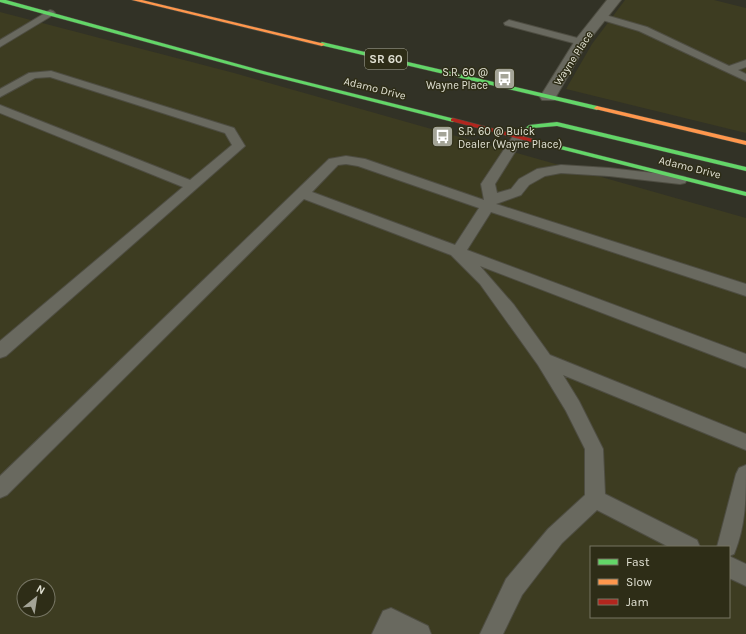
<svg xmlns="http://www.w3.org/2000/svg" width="746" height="634" viewBox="0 0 746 634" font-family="Karla,sans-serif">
<rect width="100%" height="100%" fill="#323226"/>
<path fill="#3d3c21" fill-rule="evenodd" d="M 625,0 L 714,0 L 746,8 L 746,133 L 566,89 L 592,44 Z
M 0,12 L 234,73 L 746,218 L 746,634 L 0,634 ZM 591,547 L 729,547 L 729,617 L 591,617 ZM 24,586 L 48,586 L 48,610 L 24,610 Z"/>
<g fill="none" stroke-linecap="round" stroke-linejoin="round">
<defs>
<path id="lane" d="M 50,10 L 53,11 L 55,13 L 53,15 L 0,47 L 0,40 Z
M 602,14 L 647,27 L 729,66 L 746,60 L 746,67 L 738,70 L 746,74 L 746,81 L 639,31 L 599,19 L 597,17 Z
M 509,20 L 585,40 L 586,42 L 581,45 L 505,25 L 504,23 Z
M 51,71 L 234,128 L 245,146 L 6,356 L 0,358 L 0,341 L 183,187 L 0,113 L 0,105 L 190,180 L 232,145 L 225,133 L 50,77 L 35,78 L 0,97 L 0,89 L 29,73 Z
M 519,132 L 525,136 L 495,184 L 497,193 L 511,189 L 519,179 L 537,169 L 561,165 L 609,168 L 680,176 L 685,177 L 687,180 L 685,183 L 680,184 L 609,176 L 561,173 L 545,176 L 529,185 L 521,195 L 496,204 L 746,284 L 746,296 L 491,212 L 467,250 L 746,354 L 746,368 L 480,266 L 514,305 L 550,355 L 746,434 L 746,450 L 563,375 L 579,401 L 603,449 L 605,494 L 697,540 L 700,547 L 669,547 L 597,510 L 562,543 L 522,595 L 503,634 L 480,634 L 506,579 L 548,529 L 585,495 L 585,449 L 566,411 L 538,365 L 480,284 L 451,255 L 304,199 L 7,495 L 0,498 L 0,476 L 329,159 L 346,156 L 365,159 L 484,200 L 481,184 L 515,133 ZM 346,164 L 358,166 L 479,208 L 455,245 L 312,192 L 338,165 Z
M 746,465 C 746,497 746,525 734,554 L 729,556 L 746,564 L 746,586 L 729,578 L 729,547 L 717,547 L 736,474 L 739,468 Z
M 391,608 L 428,626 L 431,634 L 372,634 L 383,611 Z"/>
<path id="street" d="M 607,0 L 621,0 L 587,43 L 554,100 L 542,100 L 540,97 L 576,39 Z"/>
<path id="fast" d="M 0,0 L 6,0 L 267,72 L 455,119 L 456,120 L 453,122 L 263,74 L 0,2 Z
M 322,42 L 597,106 L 600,108 L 597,110 L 320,45 L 319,44 Z
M 557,122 L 746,167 L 746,171 L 557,126 L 533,128 L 519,138 L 516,136 L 529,125 Z
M 558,145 L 746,192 L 746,196 L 556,148 L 556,146 Z"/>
<path id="slow" d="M 132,0 L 142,0 L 325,44 L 322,46 Z
M 597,106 L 746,141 L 746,145 L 595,109 L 594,108 Z"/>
<path id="jam" d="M 453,118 L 560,146 L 562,147 L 558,149 L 451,121 L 451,119 Z"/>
</defs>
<use href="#lane" stroke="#4e4d42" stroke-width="2"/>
<use href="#street" stroke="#4e4d42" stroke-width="2"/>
<use href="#fast" stroke="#4e4d42" stroke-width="1"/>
<use href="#slow" stroke="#4e4d42" stroke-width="1"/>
<use href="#jam" stroke="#4e4d42" stroke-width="1"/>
<use href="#lane" fill="#69695f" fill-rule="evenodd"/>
<use href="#street" fill="#69695f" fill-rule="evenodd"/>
<use href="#fast" fill="#63d668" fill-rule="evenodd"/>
<use href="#slow" fill="#ff974d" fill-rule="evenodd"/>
<use href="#jam" fill="#b3261e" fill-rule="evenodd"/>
</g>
<defs>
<symbol id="bus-square" viewBox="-11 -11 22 22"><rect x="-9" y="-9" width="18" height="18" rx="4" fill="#a4a497" stroke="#2e2d17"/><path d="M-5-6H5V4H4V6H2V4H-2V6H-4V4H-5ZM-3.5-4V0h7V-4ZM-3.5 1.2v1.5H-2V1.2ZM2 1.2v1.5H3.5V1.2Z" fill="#fff"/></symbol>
</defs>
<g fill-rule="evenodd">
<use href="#bus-square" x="492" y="66" width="25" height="25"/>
<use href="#bus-square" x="430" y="124" width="25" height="25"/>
</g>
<g text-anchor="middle" stroke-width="3" stroke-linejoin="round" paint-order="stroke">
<g font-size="11" fill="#e2e2d4" stroke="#2e2d17">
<text transform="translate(573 58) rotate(-57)" y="4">Wayne Place</text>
<text transform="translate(375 88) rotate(14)" y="4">Adamo Drive</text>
<text transform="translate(690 167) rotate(14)" y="4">Adamo Drive</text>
</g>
<g font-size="11" fill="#e2e2d4" stroke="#2e2d17" text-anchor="end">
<text x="488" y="76">S.R. 60 @<tspan x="488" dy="13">Wayne Place</tspan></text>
<text x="458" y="135" text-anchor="start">S.R. 60 @ Buick<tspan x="458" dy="13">Dealer (Wayne Place)</tspan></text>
</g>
<rect fill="#2e2d17" stroke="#acac9b" stroke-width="1" x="365" y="49" width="42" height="20" rx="3"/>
<g font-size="12" font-weight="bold" fill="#e2e2d4">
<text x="386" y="63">SR 60</text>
</g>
</g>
<rect x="590" y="546" width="140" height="72" fill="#2e2d17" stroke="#767563"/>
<rect x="598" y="559" width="20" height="6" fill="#63d668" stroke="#767563"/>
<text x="626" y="566" font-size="12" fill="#e2e2d4">Fast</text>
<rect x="598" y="579" width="20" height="6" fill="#ff974d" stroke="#767563"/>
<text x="626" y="586" font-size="12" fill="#e2e2d4">Slow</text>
<rect x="598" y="599" width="20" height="6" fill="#b3261e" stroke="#767563"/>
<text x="626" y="606" font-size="12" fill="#e2e2d4">Jam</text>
<g transform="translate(36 598) rotate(30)"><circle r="19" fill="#2e2d17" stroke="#767563"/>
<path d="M0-3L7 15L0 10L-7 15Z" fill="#a4a497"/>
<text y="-6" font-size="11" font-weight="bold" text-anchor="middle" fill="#e2e2d4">N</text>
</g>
</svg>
